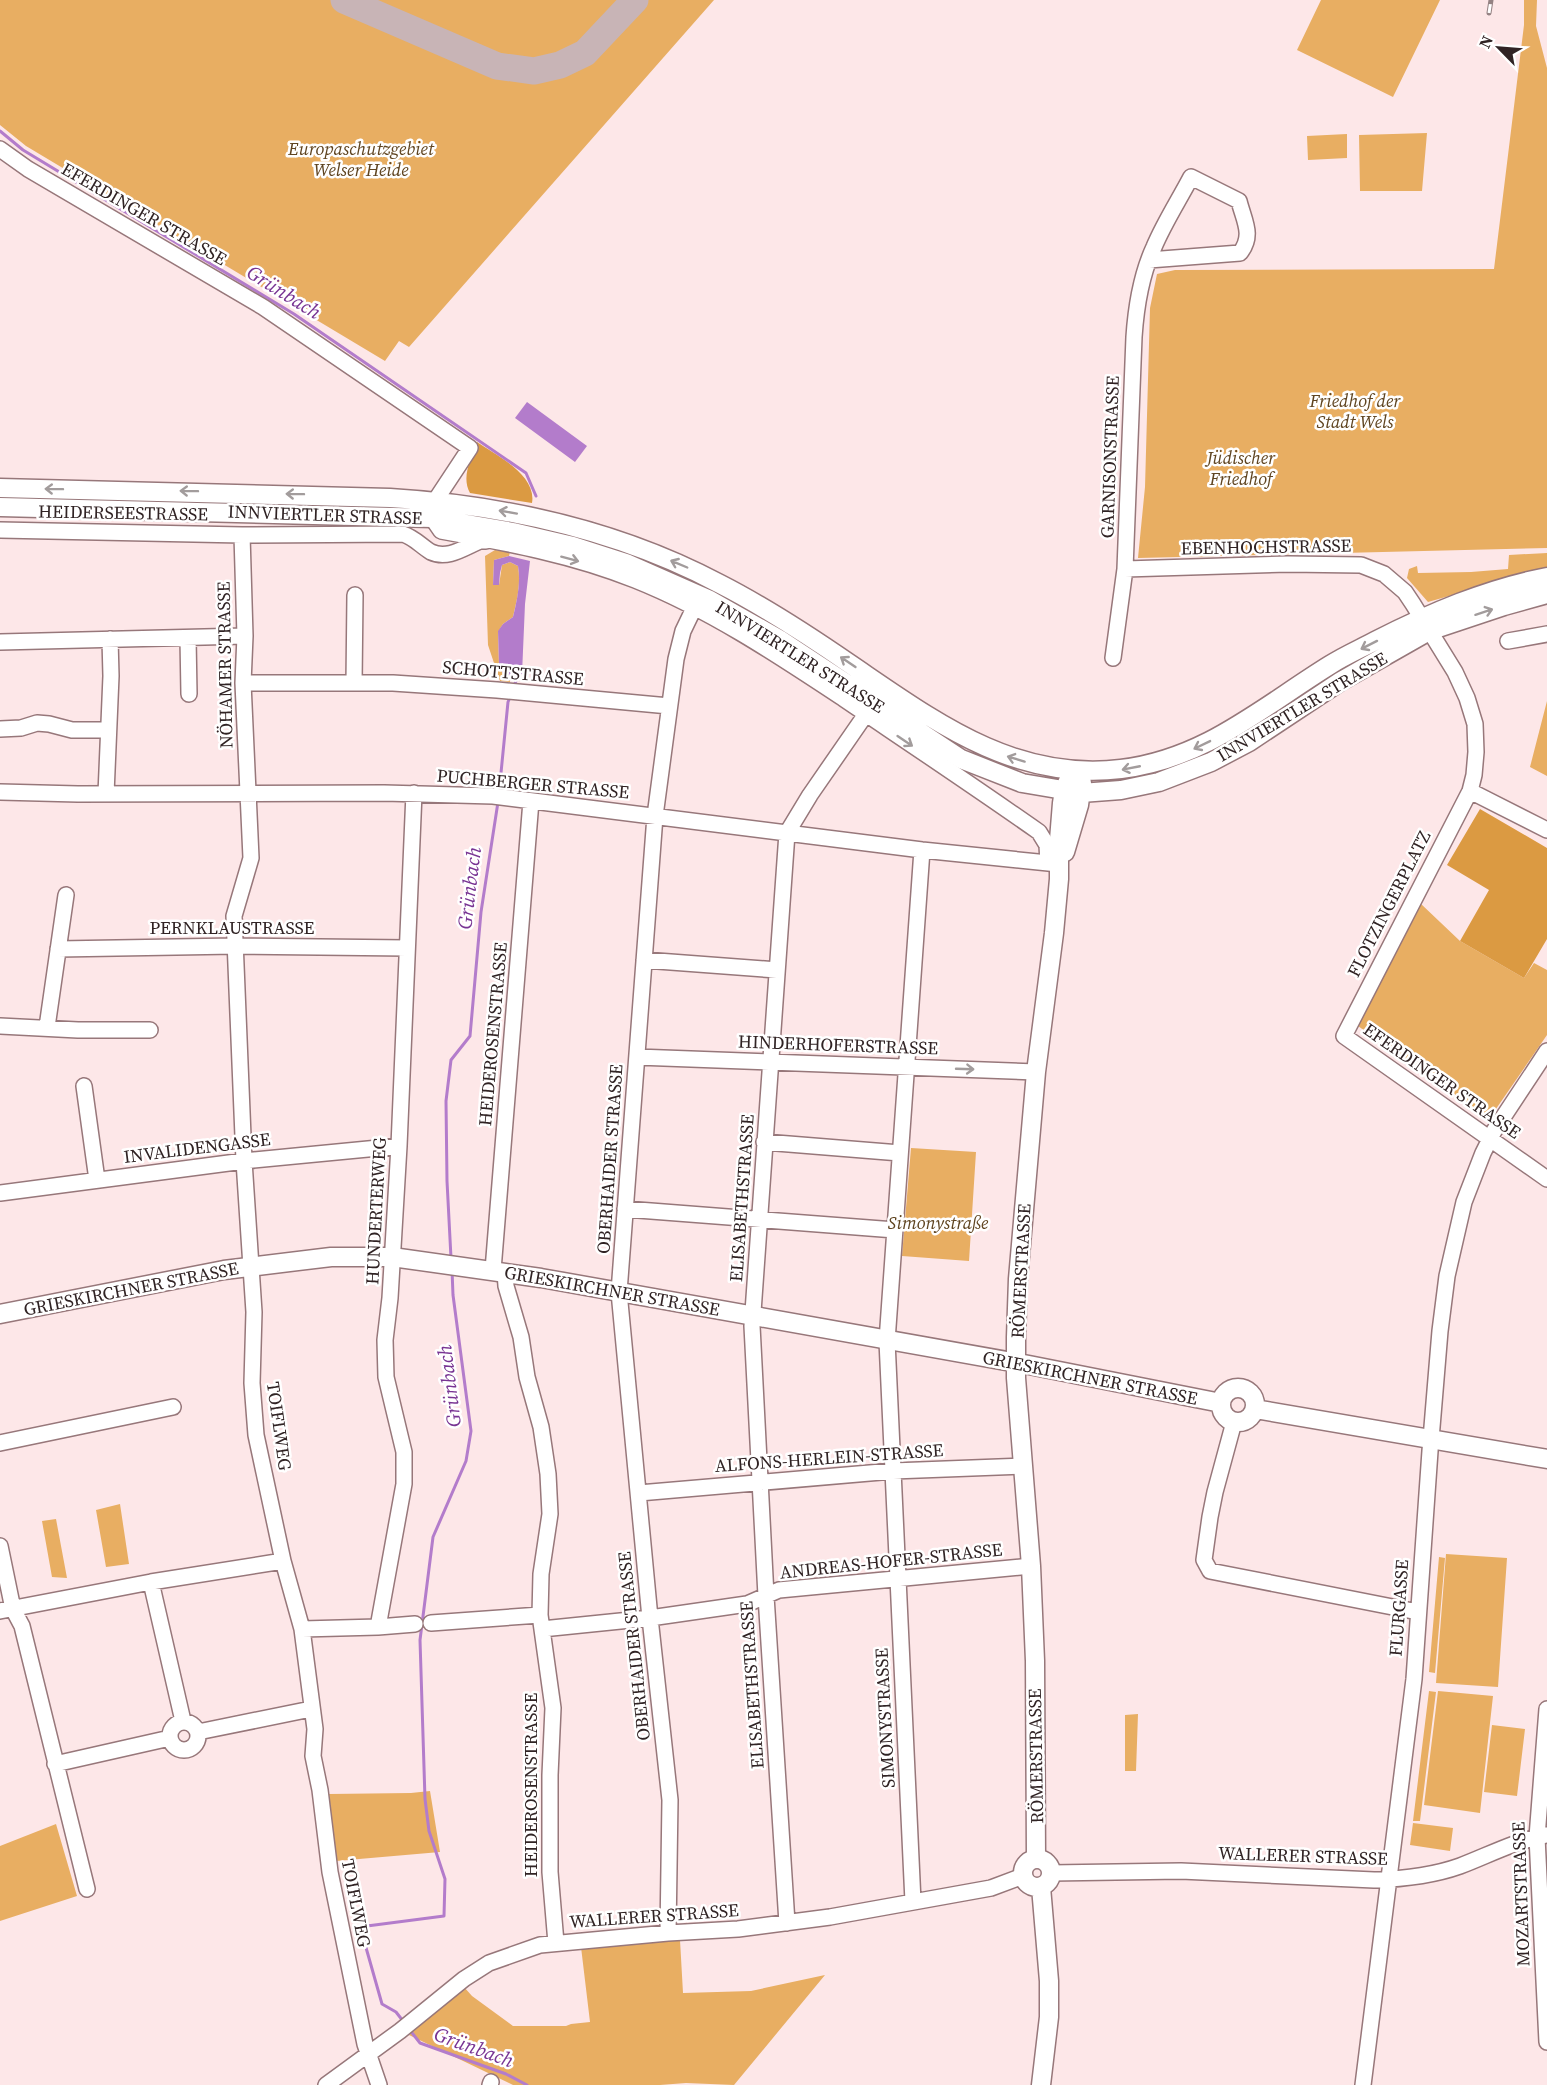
<svg xmlns="http://www.w3.org/2000/svg" width="1547" height="2085" viewBox="0 0 1547 2085" font-family="'Source Serif 4',serif">
<rect width="100%" height="100%" fill="#fde7e8"/>
<path fill="#e8ae62" d="M 0,0 L 714,0 L 409,347 L 399,341 L 385,361 L 26,146 L 0,125 Z
M 1321,0 L 1440,0 L 1393,97 L 1297,50 Z
M 1524,0 L 1537,0 L 1536,26 L 1547,68 L 1547,548 L 1138,558 L 1145,487 L 1150,308 L 1157,274 L 1175,270 L 1494,269 L 1524,25 Z
M 1427,133 L 1422,191 L 1360,191 L 1359,135 Z
M 1347,134 L 1347,158 L 1308,160 L 1307,136 Z
M 495,550 L 510,552 L 509,556 L 494,560 L 493,585 L 499,585 L 502,565 L 510,562 L 518,566 C 521,584 517,600 513,617 L 503,624 L 498,632 L 499,665 L 504,676 L 510,675 L 510,682 L 500,681 L 488,645 L 485,556 Z
M 1547,553 L 1547,568 L 1428,602 L 1407,578 L 1409,569 L 1417,566 L 1418,573 L 1471,572 L 1508,569 L 1509,555 Z
M 1547,701 L 1547,776 L 1530,767 Z
M 1420,903 L 1460,941 L 1524,978 L 1534,963 L 1547,970 L 1547,1035 L 1489,1119 L 1358,1026 Z
M 911,1148 L 976,1152 L 969,1261 L 902,1256 Z
M 120,1504 L 129,1564 L 106,1567 L 96,1510 Z
M 56,1519 L 67,1578 L 52,1577 L 42,1521 Z
M 1446,1554 L 1507,1558 L 1498,1687 L 1436,1683 Z
M 1439,1557 L 1445,1558 L 1435,1673 L 1429,1672 Z
M 1429,1691 L 1436,1692 L 1420,1821 L 1413,1821 Z
M 1438,1691 L 1493,1696 L 1480,1813 L 1424,1805 Z
M 1138,1714 L 1136,1771 L 1125,1771 L 1125,1715 Z
M 1492,1725 L 1525,1729 L 1517,1796 L 1484,1792 Z
M 430,1791 L 440,1852 L 336,1861 L 329,1794 L 411,1793 Z
M 1413,1823 L 1453,1828 L 1450,1851 L 1410,1845 Z
M 56,1824 L 77,1896 L 0,1921 L 0,1846 Z
M 680,1940 L 683,1993 L 751,1991 L 825,1975 L 734,2085 L 686,2083 L 660,2085 L 513,2085 L 409,2035 L 464,1987 L 472,1996 L 513,2026 L 566,2026 L 571,2024 L 590,2022 L 581,1947 Z"/>
<path fill="#db9a42" d="M 477,442 C 496,455 537,475 532,503 L 470,493 C 461,477 471,459 477,442 Z
M 1480,809 L 1547,848 L 1547,939 L 1524,978 L 1460,941 L 1489,890 L 1447,865 Z"/>
<path fill="#b37ccb" d="M 527,402 L 587,446 L 575,462 L 515,418 Z
M 509,556 L 530,561 L 525,604 L 522,674 L 504,676 L 499,665 L 498,631 L 503,624 L 513,617 C 517,600 521,583 518,566 L 510,562 L 502,565 L 500,573 L 499,585 L 493,585 L 494,560 Z"/>
<g fill="none" stroke-linecap="round" stroke-linejoin="round">
<path stroke="#b37ccb" stroke-width="3" d="M 0,131 L 23,150 L 294,314 L 526,473 L 536,496
M 514,686 L 519,673
M 499,793 L 508,702 L 511,695
M 451,1258 L 447,1181 L 446,1101 L 451,1060 L 470,1036 L 481,912 L 498,802
M 403,2021 L 396,2012 L 382,2004 L 363,1937 L 367,1926 L 444,1916 L 445,1879 L 429,1831 L 425,1799 L 420,1640 L 433,1537 L 466,1461 L 471,1431 L 453,1295 L 452,1270
M 409,2029 L 420,2043 L 506,2074 L 527,2085"/>
<path stroke="#c8b4b6" stroke-width="27" d="M 344,0 L 497,66 L 534,71 L 560,65 L 585,53 L 635,0"/>
<defs>
<path id="minor" d="M 0,149 L 28,169 L 263,307 L 470,448 L 435,501 L 432,518 L 441,531 C 507,543 573,555 635,580 C 710,610 776,654 844,699 C 909,743 975,787 1039,832 L 1047,845 L 1048,863
M 0,530 L 242,535 L 403,534 C 415,538 421,546 431,552 C 448,560 465,547 480,541 L 486,541
M 242,535 L 245,636 L 243,683 L 251,858 L 234,916 L 244,1161 L 254,1312 L 252,1383 L 256,1435 L 283,1561 L 302,1629 L 315,1729 L 313,1756 L 320,1790 L 330,1872 L 365,2044 L 379,2085
M 1125,569 L 1288,564 L 1361,565 L 1384,574 L 1405,592 L 1413,604 L 1455,672 L 1467,698 L 1475,724 L 1476,752 L 1474,775 L 1470,791 L 1344,1036 L 1547,1179
M 188,638 L 189,694
M 1508,641 L 1547,634
M 0,642 L 245,636
M 1113,658 L 1125,569 L 1134,337 C 1136,307 1141,275 1154,247 C 1164,223 1179,200 1191,177 L 1239,201 C 1244,221 1254,235 1240,253 L 1149,260
M 243,683 L 393,683 L 497,690 L 669,706
M 354,683 L 355,595
M 0,729 L 21,728 L 37,723 L 49,724 L 72,730 L 108,730
M 1470,791 L 1547,830
M 0,792 L 78,794 L 384,793 L 493,796 L 922,850 L 1058,864
M 106,794 L 111,676 L 110,639
M 58,949 L 235,946 L 407,948
M 644,960 L 777,970
M 0,1026 L 78,1030 L 150,1030
M 47,1027 L 66,895
M 637,1057 L 1036,1072
M 84,1086 L 97,1180
M 764,1142 L 900,1153
M 0,1193 L 244,1161 L 399,1146
M 625,1209 L 895,1230
M 493,1270 L 531,801
M 505,1272 L 506,1286 L 521,1337 L 527,1377 L 541,1427 L 548,1474 L 550,1514 L 541,1574 L 540,1615 L 553,1708 L 550,1775 L 550,1872 L 556,1943
M 1234,1422 L 1215,1492 L 1210,1517 L 1204,1560 L 1210,1571 L 1418,1612
M 0,1443 L 173,1407
M 639,1493 L 893,1471 L 1023,1466
M 0,1546 L 13,1609 L 22,1626 L 87,1889
M 151,1582 L 183,1721
M 0,1611 L 151,1582 L 283,1561
M 431,1623 L 540,1615
M 378,1627 L 404,1484 L 404,1452 L 386,1377 L 385,1340 L 390,1298 L 399,1146 L 414,793
M 302,1629 L 378,1627 L 415,1624
M 542,1629 L 650,1618 L 747,1604 L 779,1590 L 1031,1566
M 1547,1709 L 1537,1837 L 1547,2042
M170 1736a14 14 0 1 1 28 0a14 14 0 1 1-28 0Z
M 198,1732 L 311,1709
M 55,1764 L 170,1738
M 1051,1873 L 1181,1871 L 1374,1880 C 1403,1879 1432,1876 1460,1866 C 1489,1855 1517,1840 1547,1835
M 913,1902 L 887,1341 L 922,850
M 787,1923 L 766,1596 L 752,1326 L 787,833 L 810,795 L 866,714
M 668,1933 L 670,1800 L 650,1618 L 619,1292 L 655,816 L 676,659 L 683,631 L 695,606
M 326,2085 L 400,2031 L 464,1979 L 489,1963 L 540,1945 L 668,1933 L 738,1929 L 830,1917 L 991,1888 L 1023,1876
M 490,2085 L 491,2082
M 1363,2085 L 1414,1679 L 1430,1451 L 1440,1331 L 1447,1276 L 1464,1202 L 1483,1153 L 1494,1131 L 1547,1051"/>
<path id="major" d="M 0,488 L 390,498 C 504,505 618,530 720,584 C 765,607 808,635 850,664 C 934,721 1014,782 1121,769 C 1205,759 1262,707 1330,665 C 1344,656 1360,649 1375,641 C 1430,613 1486,589 1547,577
M 0,507 L 432,518 L 513,532 L 573,546 L 626,563 L 710,600 L 779,639 L 961,759 L 1022,783 L 1081,793 L 1121,790 L 1159,782 L 1211,762 L 1249,742 L 1341,681 L 1429,631 L 1504,606 L 1547,594
M 1065,852 L 1079,805 L 1082,783
M 0,1314 L 224,1270 L 331,1257 L 392,1257 L 541,1278 L 1029,1365 L 1221,1403
M1221 1405a17 17 0 1 1 34 0a17 17 0 1 1-34 0Z
M 1255,1409 L 1547,1459
M 1036,1859 L 1035,1661 L 1031,1566 L 1016,1378 L 1016,1337 L 1018,1279 L 1036,1072 L 1054,933 L 1059,879 L 1059,840 L 1062,803 L 1064,790 L 1069,779
M1023 1873a14 14 0 1 1 28 0a14 14 0 1 1-28 0Z
M 1041,2085 L 1049,2017 L 1049,1981 L 1041,1887"/>
</defs>
<use href="#minor" stroke="#97777a" stroke-width="18"/>
<use href="#major" stroke="#97777a" stroke-width="21"/>
<use href="#minor" stroke="#fff" stroke-width="15"/>
<use href="#major" stroke="#fff" stroke-width="18"/>
<defs>
<path id="rail" d="M 1489,13 L 1491,0"/>
</defs>
<use href="#rail" stroke="#948283" stroke-width="5"/>
<use href="#rail" stroke="#fff" stroke-width="3" stroke-dasharray="9" stroke-linecap="butt"/>
</g>
<defs><path id="oneway-shaft" d="M-6 0H5M1.5-3L5.5 0L1.5 3" fill="none" stroke-width="1.6" stroke-linecap="round" stroke-linejoin="round" transform="scale(1.5)"/></defs>
<g stroke="#a29c9c">
<use href="#oneway-shaft" transform="translate(54 489) rotate(-179)"/>
<use href="#oneway-shaft" transform="translate(189 491) rotate(-179)"/>
<use href="#oneway-shaft" transform="translate(295 494) rotate(-179)"/>
<use href="#oneway-shaft" transform="translate(508 512) rotate(-170)"/>
<use href="#oneway-shaft" transform="translate(570 559) rotate(15)"/>
<use href="#oneway-shaft" transform="translate(679 564) rotate(-157)"/>
<use href="#oneway-shaft" transform="translate(1484 612) rotate(-18)"/>
<use href="#oneway-shaft" transform="translate(1369 645) rotate(153)"/>
<use href="#oneway-shaft" transform="translate(848 662) rotate(-146)"/>
<use href="#oneway-shaft" transform="translate(905 741) rotate(34)"/>
<use href="#oneway-shaft" transform="translate(1202 745) rotate(154)"/>
<use href="#oneway-shaft" transform="translate(1016 759) rotate(-163)"/>
<use href="#oneway-shaft" transform="translate(1131 768) rotate(169)"/>
<use href="#oneway-shaft" transform="translate(965 1069) rotate(2)"/>
</g>
<g text-anchor="middle" stroke-width="5" stroke-linejoin="round" paint-order="stroke">
<g font-size="18" font-style="italic" fill="#5f4420" stroke="#fff">
<text x="361" y="155">Europaschutzgebiet<tspan x="361" dy="21">Welser Heide</tspan></text>
<text x="1355" y="407">Friedhof der<tspan x="1355" dy="21">Stadt Wels</tspan></text>
<text x="1241" y="464">Jüdischer<tspan x="1241" dy="21">Friedhof</tspan></text>
<text x="938" y="1229">Simonystraße</text>
</g>
<g font-size="18" fill="#302324" stroke="#fff">
<text transform="translate(144 214) rotate(30)" y="6">EFERDINGER STRASSE</text>
<text transform="translate(1110 457) rotate(-88)" y="6">GARNISONSTRASSE</text>
<text transform="translate(123 513) rotate(1)" y="6">HEIDERSEESTRASSE</text>
<text transform="translate(325 515) rotate(2)" y="6">INNVIERTLER STRASSE</text>
<text transform="translate(1266 547) rotate(-1)" y="6">EBENHOCHSTRASSE</text>
<text transform="translate(800 657) rotate(32)" y="6">INNVIERTLER STRASSE</text>
<text transform="translate(225 665) rotate(-91)" y="6">NÖHAMER STRASSE</text>
<text transform="translate(513 673) rotate(5)" y="6">SCHOTTSTRASSE</text>
<text transform="translate(1302 707) rotate(-31)" y="6">INNVIERTLER STRASSE</text>
<text transform="translate(533 784) rotate(5)" y="6">PUCHBERGER STRASSE</text>
<text transform="translate(1389 904) rotate(-63)" y="6">FLOTZINGERPLATZ</text>
<text x="232" y="934">PERNKLAUSTRASSE</text>
<text transform="translate(493 1034) rotate(-85)" y="6">HEIDEROSENSTRASSE</text>
<text transform="translate(838 1045) rotate(2)" y="6">HINDERHOFERSTRASSE</text>
<text transform="translate(1442 1081) rotate(35)" y="6">EFERDINGER STRASSE</text>
<text transform="translate(197 1148) rotate(-7)" y="6">INVALIDENGASSE</text>
<text transform="translate(610 1159) rotate(-86)" y="6">OBERHAIDER STRASSE</text>
<text transform="translate(742 1198) rotate(-86)" y="6">ELISABETHSTRASSE</text>
<text transform="translate(376 1211) rotate(-87)" y="6">HUNDERTERWEG</text>
<text transform="translate(1021 1271) rotate(-87)" y="6">RÖMERSTRASSE</text>
<text transform="translate(131 1289) rotate(-11)" y="6">GRIESKIRCHNER STRASSE</text>
<text transform="translate(612 1291) rotate(10)" y="6">GRIESKIRCHNER STRASSE</text>
<text transform="translate(1090 1378) rotate(11)" y="6">GRIESKIRCHNER STRASSE</text>
<text transform="translate(279 1426) rotate(82)" y="6">TOIFLWEG</text>
<text transform="translate(829 1458) rotate(-4)" y="6">ALFONS-HERLEIN-STRASSE</text>
<text transform="translate(891 1561) rotate(-6)" y="6">ANDREAS-HOFER-STRASSE</text>
<text transform="translate(1399 1608) rotate(-86)" y="6">FLURGASSE</text>
<text transform="translate(634 1646) rotate(-96)" y="6">OBERHAIDER STRASSE</text>
<text transform="translate(752 1685) rotate(-94)" y="6">ELISABETHSTRASSE</text>
<text transform="translate(885 1718) rotate(-93)" y="6">SIMONYSTRASSE</text>
<text transform="translate(1036 1756) rotate(-91)" y="6">RÖMERSTRASSE</text>
<text transform="translate(531 1785) rotate(-90)" y="6">HEIDEROSENSTRASSE</text>
<text transform="translate(1303 1856) rotate(2)" y="6">WALLERER STRASSE</text>
<text transform="translate(1521 1894) rotate(-92)" y="6">MOZARTSTRASSE</text>
<text transform="translate(356 1903) rotate(79)" y="6">TOIFLWEG</text>
<text transform="translate(654 1916) rotate(-4)" y="6">WALLERER STRASSE</text>
</g>
<g font-size="20" font-style="italic" fill="#783493" stroke="#fff">
<text transform="translate(284 292) rotate(32)" y="7">Grünbach</text>
<text transform="translate(469 888) rotate(-83)" y="7">Grünbach</text>
<text transform="translate(449 1386) rotate(-97)" y="7">Grünbach</text>
<text transform="translate(474 2047) rotate(20)" y="7">Grünbach</text>
</g>
</g>
<g transform="translate(1499 48) rotate(295)" stroke="#ffffff" stroke-width="4.5" paint-order="stroke">
<path d="M0-4.5L10 22L0 15L-10 22Z" fill="#302324"/>
<text y="-9" font-size="16" font-weight="bold" text-anchor="middle" fill="#302324">N</text>
</g>
</svg>
